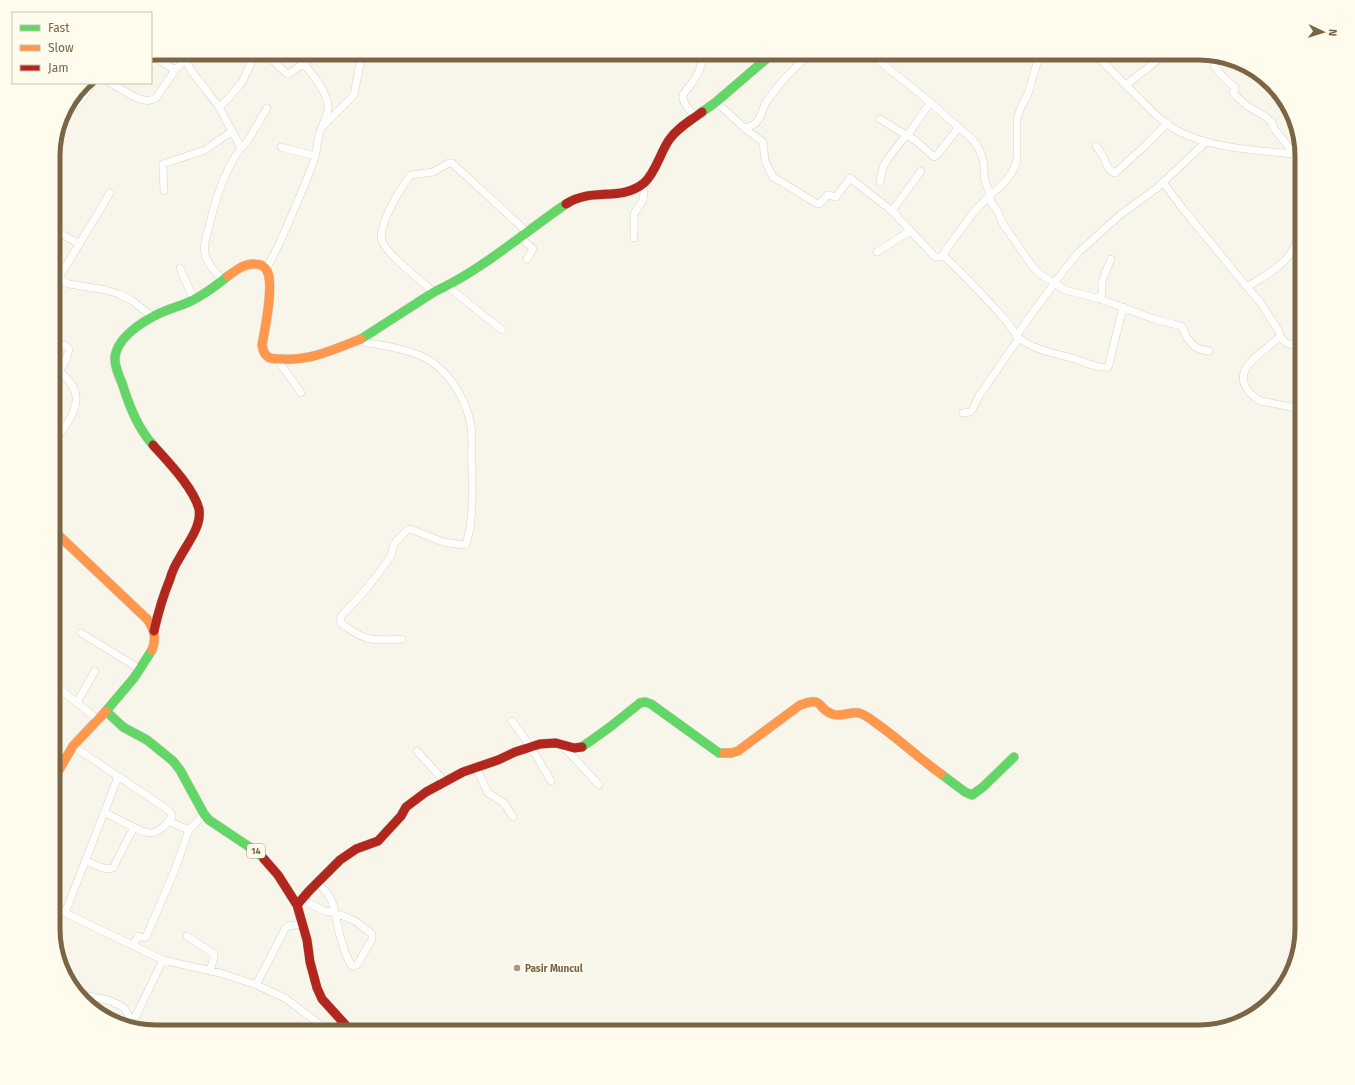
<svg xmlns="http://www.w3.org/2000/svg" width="1355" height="1085" viewBox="0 0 1355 1085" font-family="'Fira Sans',sans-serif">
<rect width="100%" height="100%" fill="#f8f6eb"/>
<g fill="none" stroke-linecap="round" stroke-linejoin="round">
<defs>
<path id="street" d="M 265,53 L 287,74 L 289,74 L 317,53
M 869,53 L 924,97 L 973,140 C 978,146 981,152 983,160 C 986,175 981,179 991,194 L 973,213 L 941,257 L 935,257 L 892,211
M 1040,53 L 1028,94 L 1021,107 L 1017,119 L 1017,160 C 1013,175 1004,185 991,194 L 990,199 L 992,204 L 997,210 L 1003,224 L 1033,267 L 1040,274 L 1065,290 L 1100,299 L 1154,319 L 1177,325 L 1182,327 L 1187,338 L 1194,346 L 1199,349 L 1209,351
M 1094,53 C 1107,67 1121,80 1135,94 C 1148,107 1160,121 1176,130 C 1213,150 1261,150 1302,155
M 1214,66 L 1225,79 L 1235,87 L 1235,89 L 1233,93 L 1235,95 L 1247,106 L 1263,115 L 1272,122 L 1273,127 L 1294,154
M 175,70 L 183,62 L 186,61 L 192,72 L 207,91 L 219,107 L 240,146 L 240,149 C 223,173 215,202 208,230 C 206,237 203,246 205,254 C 207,264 216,272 222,280
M 110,83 C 122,88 143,107 156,98 L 175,70 L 151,55
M 1126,85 L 1159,59
M 716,102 L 748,131 L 763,142 L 765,161 L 773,177 L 816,203 L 819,204 L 828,195 L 836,197 L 850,178 L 892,211 L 921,171
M 219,107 L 227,100 L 242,82 L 256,53
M 695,116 C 690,110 682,104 683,95 C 691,83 706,68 701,53
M 880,119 L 906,135 L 915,140 L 934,157 L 938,154 L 959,127
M 61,120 L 82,99 L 92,83
M 324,125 L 354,95 L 362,53
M 745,129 L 756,123 L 759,119 L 766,102 L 783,80 L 810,53
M 907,136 L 930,103
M 1096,146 C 1099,150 1104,156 1105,161 C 1107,166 1109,171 1115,173 L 1148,143 L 1167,123
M 281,147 L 315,156
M 240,149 L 247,142 L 267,108
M 880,182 L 883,167 L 887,160 L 906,135
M 1163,182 L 1183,209 L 1247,287
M 164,191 L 163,164 L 205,150 L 232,131
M 53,230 L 80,244
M 520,237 L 533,249 L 527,259
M 634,238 L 634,214 L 643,200 L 644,192 L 644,183
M 877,252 L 910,231
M 943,255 C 963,274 983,295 1002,316 C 1011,325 1015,337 1026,343 C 1041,352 1059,354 1075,359 C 1085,362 1098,369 1108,367 L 1109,364 L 1123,307
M 180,268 L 194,300
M 266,269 C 278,249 287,227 296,205 C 303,189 310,173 315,157 C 317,150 317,142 319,135 C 321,126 329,115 328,106 C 327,90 305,64 293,53
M 53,276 L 69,284 L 106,290 L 119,294 L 131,300 L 153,317
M 58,279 L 86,233 L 110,193
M 447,286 L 502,330
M 434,292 C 423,283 386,253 382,241 C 377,226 401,187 411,175 L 433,172 L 449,163 L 452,163 L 527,232
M 1100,299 L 1102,291 L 1102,281 L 1111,259
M 1016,336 L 1064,270 L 1079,252 L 1120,215 L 1157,188 L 1206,142
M 1280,337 L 1285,342 L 1292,345 L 1297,342 L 1300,343 L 1302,373
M 356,341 C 378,345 415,349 432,362 C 452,376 467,402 471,426 C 473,439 471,453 472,466 C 472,491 474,520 466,544 L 464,545 L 443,542 L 413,530 L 408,529 L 394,544 L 391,556 L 378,574 L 363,593 L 343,614 L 340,619 C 341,624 344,626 348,628 C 368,643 379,640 402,639
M 53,342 L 66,346 L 69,349 L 66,360 L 59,371
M 277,359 L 301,393
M 1302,409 L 1261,401 C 1253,397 1247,392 1244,383 C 1238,363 1269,349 1280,336 L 1279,331 L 1260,302 L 1247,287 C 1261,278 1277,270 1288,257 C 1293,250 1296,242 1302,236
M 963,413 L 970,412 L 972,410 L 979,396 L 1019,338
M 53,443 C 76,413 91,392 53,367
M 81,633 L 140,669
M 53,683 L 98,720
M 77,702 L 95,671
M 512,721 L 531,747 L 551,781
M 562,745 L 599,785
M 73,746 L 164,807 L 171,813 L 172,816 C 169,823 158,833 150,833 C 141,833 113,816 104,812
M 417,751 L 445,782
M 53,757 L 64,761
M 476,767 L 488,793 L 504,803 L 513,817
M 168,821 L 189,830 L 204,814
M 86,861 C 94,864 104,871 113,868 L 134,827
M 302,900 L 325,911 L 336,913 L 355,921 L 372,934 L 372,939 L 357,965 L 352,966 C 349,962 347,957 345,952 C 343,944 339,936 338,927 C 334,908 334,896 317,883
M 53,907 L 163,960 L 130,1028
M 65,913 L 118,777
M 187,936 L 214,954 L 214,957 L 210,971
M 133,945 L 138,936 L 145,938 L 146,937 L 174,872 L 189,830
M 163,960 L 220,973 L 254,984 L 285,998 L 326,1029 L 332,1032
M 256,985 L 285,929 L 288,926 L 302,924
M 77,992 L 89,996 L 108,1000 L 119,1005 L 124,1008 L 133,1023"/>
<path id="fast" d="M 702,112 L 716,102 L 773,53
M 361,339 L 434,292 C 482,270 522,234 566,204
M 153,445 C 138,428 130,408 123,386 C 120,377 114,367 115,357 C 118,334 151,316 170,309 C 178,306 186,304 193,300 C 205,294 217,285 228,276
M 152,650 L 134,678 L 106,711 L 123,727 L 147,740 L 173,761 L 180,770 L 204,814 L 209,820 L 257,852 L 264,859
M 582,747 L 610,727 L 640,703 L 645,702 L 651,704 L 719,753 L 724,753
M 941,774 L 965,792 L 972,795 L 983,787 L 1014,757"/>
<path id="slow" d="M 228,276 C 236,270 245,263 255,264 C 259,264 263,265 266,269 C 275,281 265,329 262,345 C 263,350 264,355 270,358 C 273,359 279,359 282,359 C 310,361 335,349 361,339
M 53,530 L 147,619 C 154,629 157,638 152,650
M 724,753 L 731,753 L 738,751 L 800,705 C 826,696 815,708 832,714 C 841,718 850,711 859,713 C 867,715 874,722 880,726 C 901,741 920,759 941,774
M 53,780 L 73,746 L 106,711"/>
<path id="jam" d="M 566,204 C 591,187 621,202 644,183 C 656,172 660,153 669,140 C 677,128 690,121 702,112
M 153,445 C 168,462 193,487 199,509 C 202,527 186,545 179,559 C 175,565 172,572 170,579 C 163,596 158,613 154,631
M 264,859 L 278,875 L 297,905 L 307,940 L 310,962 L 317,988 L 322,999 L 352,1032
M 297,905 L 309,891 L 340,860 L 356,849 L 378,841 L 401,816 L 406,807 L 426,792 L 463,772 L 498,760 L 515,752 L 540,744 L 556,743 L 574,748 L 582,747"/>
</defs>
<use href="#street" stroke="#d7d3c9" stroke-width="8"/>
<use href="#fast" stroke="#d6d2c6" stroke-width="10"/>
<use href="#slow" stroke="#d6d2c6" stroke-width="10"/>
<use href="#jam" stroke="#d6d2c6" stroke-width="10"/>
<use href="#street" stroke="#fefefc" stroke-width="7"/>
<use href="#fast" stroke="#63d668" stroke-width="9"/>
<use href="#slow" stroke="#ff974d" stroke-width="9"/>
<use href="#jam" stroke="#b3261e" stroke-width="9"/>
</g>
<circle fill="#a69880" stroke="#fffcee" stroke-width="1.5" cx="517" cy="968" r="4"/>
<g text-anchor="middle" stroke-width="4" stroke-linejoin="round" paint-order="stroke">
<rect fill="#fffcee" stroke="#a29379" stroke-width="1" x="247" y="844" width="18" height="14" rx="3"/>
<g font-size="9" font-weight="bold" fill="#7a6647">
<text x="256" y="854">14</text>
</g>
<g font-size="10" font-weight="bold" fill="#7a6647" stroke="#fffcee" text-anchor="start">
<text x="525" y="972">Pasir Muncul</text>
</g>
</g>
<path d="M0 0H1355V1085H0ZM156 60H1199A96 96 0 0 1 1295 156V929A96 96 0 0 1 1199 1025H156A96 96 0 0 1 60 929V156A96 96 0 0 1 156 60Z" fill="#fffcee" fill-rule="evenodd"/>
<path fill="none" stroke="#7a6647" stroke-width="5" d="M156 60H1199A96 96 0 0 1 1295 156V929A96 96 0 0 1 1199 1025H156A96 96 0 0 1 60 929V156A96 96 0 0 1 156 60Z"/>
<rect x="12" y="12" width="140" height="72" fill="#fffcee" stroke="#cac0ab"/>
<rect x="20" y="25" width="20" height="6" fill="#63d668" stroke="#cac0ab"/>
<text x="48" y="32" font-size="12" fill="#7a6647">Fast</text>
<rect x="20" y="45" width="20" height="6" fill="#ff974d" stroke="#cac0ab"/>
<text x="48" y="52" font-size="12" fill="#7a6647">Slow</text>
<rect x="20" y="65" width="20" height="6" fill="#b3261e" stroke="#cac0ab"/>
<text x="48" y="72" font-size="12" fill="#7a6647">Jam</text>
<g transform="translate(1323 32) rotate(94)" stroke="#fffcee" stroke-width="3" paint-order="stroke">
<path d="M0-3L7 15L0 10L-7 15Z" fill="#7a6647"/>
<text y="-6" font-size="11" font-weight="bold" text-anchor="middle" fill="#7a6647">N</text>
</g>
</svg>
